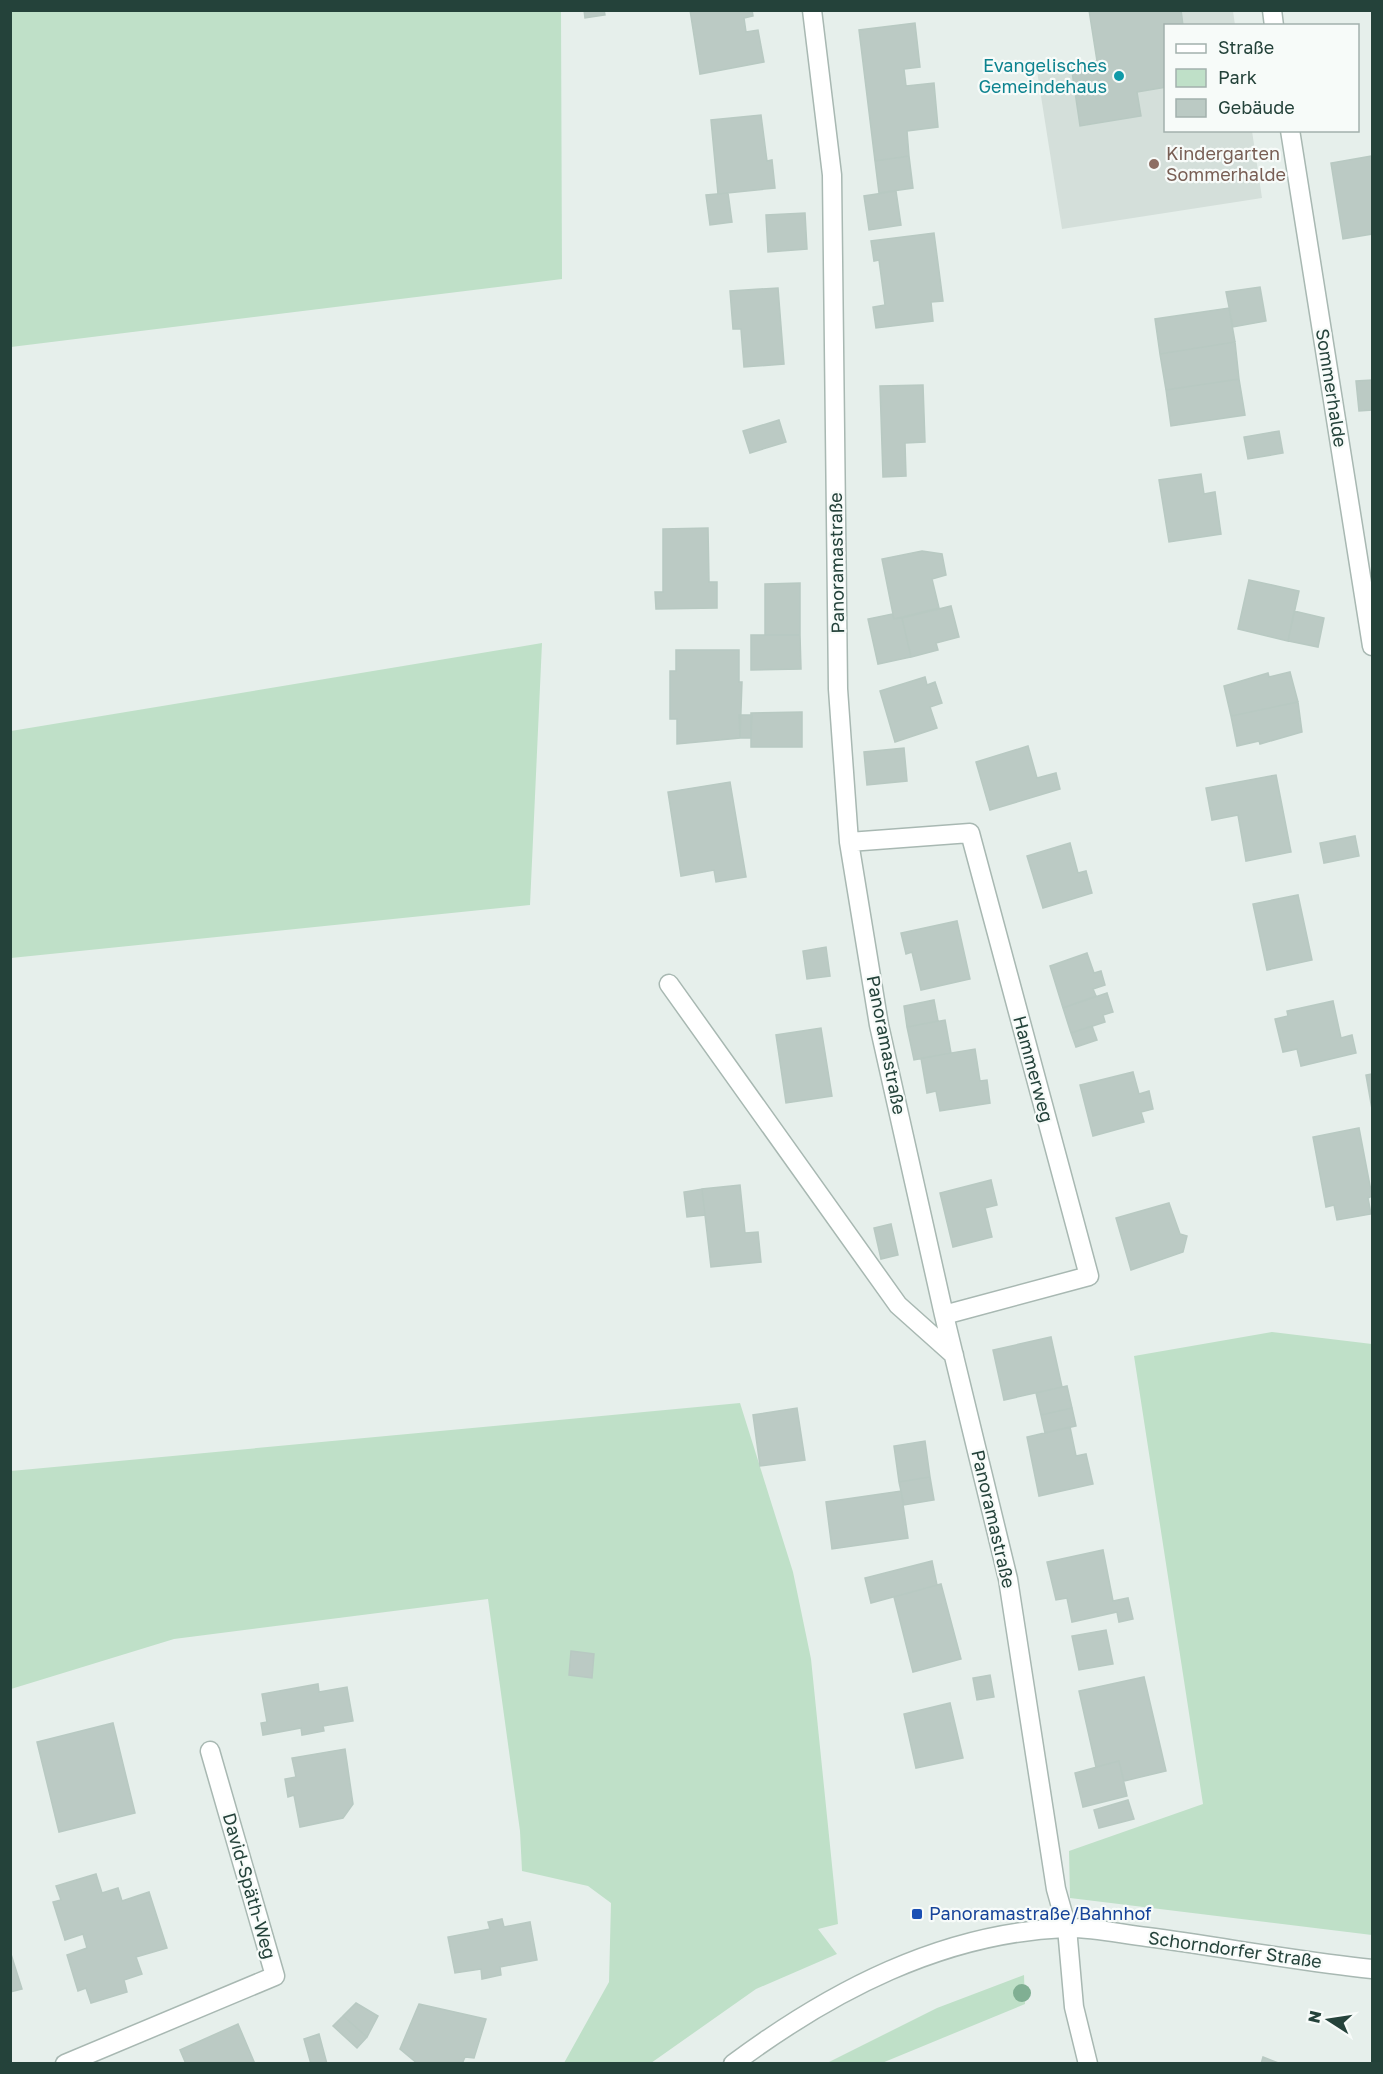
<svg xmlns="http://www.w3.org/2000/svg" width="1383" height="2074" viewBox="0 0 1383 2074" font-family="'Golos Text',sans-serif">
<rect width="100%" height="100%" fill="#e6efeb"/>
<path fill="#d4dfda" d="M 1181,11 L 1233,11 L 1235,25 L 1183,25 Z
M 1071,65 L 1081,126 L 1141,116 L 1137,92 L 1165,87 L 1166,130 L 1252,131 L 1262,198 L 1062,229 L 1037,71 Z"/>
<path fill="#bfe0c8" d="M 10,11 L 561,11 L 562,279 L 11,347 Z
M 542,643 L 530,905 L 11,958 L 11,731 Z
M 1272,1332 L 1372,1344 L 1372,1935 L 1070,1898 L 1069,1851 L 1203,1804 L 1134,1356 Z
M 740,1403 L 793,1572 L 811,1659 L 838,1924 L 818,1929 L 837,1954 L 756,1989 L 651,2063 L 564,2063 L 609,1982 L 611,1903 L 588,1886 L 522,1871 L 520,1831 L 488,1599 L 174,1639 L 11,1689 L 11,1471 Z
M 1024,1975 L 1025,2004 L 882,2063 L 827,2063 L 937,2008 Z"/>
<path fill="#bbcac4" stroke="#b8c9c2" stroke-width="1.5" d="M 584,10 L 604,10 L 605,15 L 585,18 Z
M 690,10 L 752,10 L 753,16 L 744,18 L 746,32 L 758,30 L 764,62 L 700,74 Z
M 1089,10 L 1181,10 L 1183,26 L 1166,26 L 1166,87 L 1137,92 L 1141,116 L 1080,126 L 1071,65 L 1097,61 Z
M 915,23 L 920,67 L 904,69 L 906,86 L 934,83 L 938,127 L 907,131 L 909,156 L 875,161 L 859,30 Z
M 761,115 L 767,161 L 772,160 L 775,188 L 718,194 L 711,120 Z
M 909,156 L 913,188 L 879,193 L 875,161 Z
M 1372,156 L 1372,234 L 1343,239 L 1331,163 Z
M 896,191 L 901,225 L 869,230 L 864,196 Z
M 728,193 L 732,222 L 710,225 L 706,195 Z
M 805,213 L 807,249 L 768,252 L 766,215 Z
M 934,233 L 943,301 L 931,302 L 933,321 L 876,328 L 873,307 L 885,305 L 879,260 L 874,261 L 871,241 Z
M 1260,287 L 1266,321 L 1233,327 L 1226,292 Z
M 778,288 L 784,364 L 744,367 L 741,329 L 733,329 L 730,291 Z
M 1229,308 L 1235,342 L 1160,354 L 1155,319 Z
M 1235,342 L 1239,379 L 1166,390 L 1160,354 Z
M 1239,379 L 1245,415 L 1171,426 L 1166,390 Z
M 1372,380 L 1372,410 L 1359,411 L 1356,381 Z
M 923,385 L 925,442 L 905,443 L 906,476 L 883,477 L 880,386 Z
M 779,420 L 786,442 L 750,453 L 743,431 Z
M 1279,431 L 1283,453 L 1248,459 L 1244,437 Z
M 1201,474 L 1204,494 L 1215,492 L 1221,534 L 1169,542 L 1159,480 Z
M 708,528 L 709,582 L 717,582 L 717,608 L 656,609 L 655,592 L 663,592 L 663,529 Z
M 922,551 L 942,554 L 946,575 L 932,579 L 939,608 L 894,619 L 882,559 Z
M 1249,580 L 1299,591 L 1288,641 L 1238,629 Z
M 800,583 L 800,635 L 765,635 L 765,584 Z
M 951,606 L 959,637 L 936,643 L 938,650 L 911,657 L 902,618 Z
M 1294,611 L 1324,618 L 1318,647 L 1288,641 Z
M 892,614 L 894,619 L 902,618 L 911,657 L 878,664 L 868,619 Z
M 751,635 L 800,635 L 801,669 L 751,670 Z
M 676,650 L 739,650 L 739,682 L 742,682 L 740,738 L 677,744 L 677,719 L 670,719 L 670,671 L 676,671 Z
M 1290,672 L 1298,702 L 1231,716 L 1224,686 L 1268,673 L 1269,677 Z
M 925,677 L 927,685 L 935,682 L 942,703 L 930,707 L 937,728 L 895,742 L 880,691 Z
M 1298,702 L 1302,732 L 1260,744 L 1259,741 L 1237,746 L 1231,716 Z
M 802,712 L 802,747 L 751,747 L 751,713 Z
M 739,715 L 752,715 L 751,738 L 740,738 Z
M 1028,746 L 1037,778 L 1056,773 L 1060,789 L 990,810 L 976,762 Z
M 904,748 L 907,781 L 867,785 L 864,752 Z
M 1276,775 L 1291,852 L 1246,861 L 1238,815 L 1212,820 L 1206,788 Z
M 730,782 L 746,877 L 716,882 L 714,870 L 681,876 L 668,792 Z
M 1355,836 L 1359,856 L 1324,863 L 1320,843 Z
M 1070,843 L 1078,873 L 1086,871 L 1092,893 L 1043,908 L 1027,856 Z
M 1298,895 L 1312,960 L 1267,970 L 1253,904 Z
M 957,921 L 970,979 L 921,990 L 912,952 L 906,954 L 901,933 Z
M 826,947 L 830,976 L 807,979 L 803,951 Z
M 1087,953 L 1094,973 L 1101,971 L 1105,985 L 1093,989 L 1096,996 L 1063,1008 L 1050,966 Z
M 1107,993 L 1113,1012 L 1103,1015 L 1105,1022 L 1071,1033 L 1063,1008 Z
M 934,1000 L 938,1021 L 907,1027 L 904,1006 Z
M 1333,1001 L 1341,1038 L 1352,1035 L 1356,1053 L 1301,1066 L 1297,1049 L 1283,1052 L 1275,1019 L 1288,1016 L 1287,1011 Z
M 945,1020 L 951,1053 L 914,1060 L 907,1027 Z
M 1092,1026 L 1097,1040 L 1076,1047 L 1071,1033 Z
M 821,1028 L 832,1096 L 786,1103 L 776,1035 Z
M 975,1049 L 980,1081 L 987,1080 L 990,1103 L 940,1111 L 936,1091 L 927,1093 L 921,1058 Z
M 1133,1072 L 1139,1094 L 1149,1091 L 1153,1109 L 1141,1112 L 1144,1122 L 1093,1136 L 1080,1085 Z
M 1372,1074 L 1372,1109 L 1366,1075 Z
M 1359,1128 L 1372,1196 L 1368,1198 L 1371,1214 L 1337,1220 L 1334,1205 L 1326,1207 L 1313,1137 Z
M 991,1180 L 997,1205 L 985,1208 L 992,1237 L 953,1247 L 940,1193 Z
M 740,1185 L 745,1233 L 758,1232 L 761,1262 L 711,1267 L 702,1189 Z
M 702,1189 L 705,1215 L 687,1217 L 684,1192 Z
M 1169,1203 L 1180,1234 L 1187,1236 L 1183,1252 L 1131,1270 L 1116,1218 Z
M 891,1224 L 898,1255 L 881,1259 L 874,1228 Z
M 1051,1337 L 1062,1387 L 1004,1400 L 993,1350 Z
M 1067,1386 L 1072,1408 L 1041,1415 L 1036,1393 Z
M 797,1408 L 805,1460 L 760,1466 L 753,1415 Z
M 1072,1408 L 1076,1426 L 1045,1433 L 1041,1415 Z
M 1070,1427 L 1076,1456 L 1086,1454 L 1093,1484 L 1039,1496 L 1027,1437 Z
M 925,1441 L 930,1477 L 899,1482 L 894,1446 Z
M 930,1477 L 934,1500 L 904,1505 L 899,1482 Z
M 901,1491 L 908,1538 L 832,1549 L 826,1502 Z
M 1103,1550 L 1113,1601 L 1128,1598 L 1133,1619 L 1119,1622 L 1117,1612 L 1072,1622 L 1067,1598 L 1056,1600 L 1047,1562 Z
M 932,1561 L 937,1585 L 871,1603 L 865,1578 Z
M 941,1584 L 961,1659 L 913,1672 L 894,1597 Z
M 1106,1630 L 1113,1664 L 1079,1670 L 1072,1636 Z
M 571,1651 L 594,1654 L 592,1678 L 569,1675 Z
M 990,1675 L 994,1697 L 977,1700 L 973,1678 Z
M 1144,1677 L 1166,1771 L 1124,1781 L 1119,1761 L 1096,1767 L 1079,1691 Z
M 318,1684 L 319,1692 L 347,1687 L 353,1721 L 323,1726 L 324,1731 L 302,1735 L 301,1728 L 263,1735 L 261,1723 L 267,1722 L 262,1694 Z
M 950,1703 L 963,1758 L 916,1768 L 904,1714 Z
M 113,1723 L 135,1813 L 59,1832 L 37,1742 Z
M 345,1749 L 353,1804 L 343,1818 L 300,1827 L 294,1795 L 288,1797 L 285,1779 L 296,1777 L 292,1758 Z
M 1119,1761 L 1127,1796 L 1083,1807 L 1075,1773 Z
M 1128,1800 L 1134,1819 L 1099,1828 L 1094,1810 Z
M 96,1874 L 102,1893 L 118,1888 L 122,1901 L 149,1892 L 167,1948 L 136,1957 L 142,1974 L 124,1980 L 127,1992 L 91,2003 L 86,1988 L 78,1991 L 67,1955 L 87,1948 L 83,1934 L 65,1940 L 53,1902 L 61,1900 L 56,1886 Z
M 502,1919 L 504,1927 L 530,1922 L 537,1960 L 500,1967 L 501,1975 L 482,1979 L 481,1969 L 455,1973 L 448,1937 L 490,1929 L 488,1922 Z
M 10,1951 L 22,1989 L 10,1992 Z
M 356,2003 L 378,2016 L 367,2037 L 343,2016 Z
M 419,2004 L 486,2019 L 474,2058 L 465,2057 L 462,2064 L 418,2064 L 400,2049 Z
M 343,2016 L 367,2037 L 357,2048 L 333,2026 Z
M 238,2024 L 255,2064 L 186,2064 L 180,2050 Z
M 319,2034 L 327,2064 L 311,2064 L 304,2039 Z
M 1263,2057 L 1281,2064 L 1261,2064 Z"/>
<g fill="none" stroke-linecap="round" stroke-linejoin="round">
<defs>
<path id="minor" d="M 812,10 L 832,175 L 838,689 L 849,842 L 879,1025 L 944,1315 L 1008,1579 L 1056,1889 L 1067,1928 L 1074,2007 L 1088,2064
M 1272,10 L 1274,26
M 1290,130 L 1372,646
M 849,842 L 970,833 L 1089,1276 L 944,1315
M 669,984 L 898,1305 L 954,1355
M 65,2064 L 275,1976 L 210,1751
M 733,2064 C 831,1991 942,1933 1065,1928 C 1092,1927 1121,1934 1147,1937 C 1222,1947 1297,1961 1372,1969"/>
</defs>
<use href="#minor" stroke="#a8b8b2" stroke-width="21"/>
<use href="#minor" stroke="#fff" stroke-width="18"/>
</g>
<circle fill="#80af93" cx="1022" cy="1993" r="9"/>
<circle fill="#0f9aa8" stroke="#f7fbf9" stroke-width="2" cx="1119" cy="76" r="6"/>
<circle fill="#8d6e63" stroke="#f7fbf9" stroke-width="2" cx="1154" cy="164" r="6"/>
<rect fill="#1a4fb4" stroke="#f7fbf9" stroke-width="2" x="911" y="1908" width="12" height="12" rx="3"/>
<g text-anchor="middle" stroke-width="4.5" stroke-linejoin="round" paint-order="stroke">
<g font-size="18" fill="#0d838f" stroke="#f7fbf9" text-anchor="end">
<text x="1107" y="72">Evangelisches<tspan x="1107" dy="21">Gemeindehaus</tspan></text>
</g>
<g font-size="18" fill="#785e54" stroke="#f7fbf9" text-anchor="start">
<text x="1166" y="160">Kindergarten<tspan x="1166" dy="21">Sommerhalde</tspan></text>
</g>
<g font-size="18" fill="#24423a" stroke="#f7fbf9">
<text transform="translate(1331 388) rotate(81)" y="6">Sommerhalde</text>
<text transform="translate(837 563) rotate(-91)" y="6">Panoramastraße</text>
<text transform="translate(886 1045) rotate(79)" y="6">Panoramastraße</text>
<text transform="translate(1033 1069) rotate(75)" y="6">Hammerweg</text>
<text transform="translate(993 1519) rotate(77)" y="6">Panoramastraße</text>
<text transform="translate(249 1886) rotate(74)" y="6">David-Späth-Weg</text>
<text transform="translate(1235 1950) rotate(8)" y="6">Schorndorfer Straße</text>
</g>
<g font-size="18" fill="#164399" stroke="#f7fbf9" text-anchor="start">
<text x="929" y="1920">Panoramastraße/Bahnhof</text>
</g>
</g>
<rect width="1383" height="2074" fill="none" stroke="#24423a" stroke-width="24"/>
<rect x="1164" y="24" width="195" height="108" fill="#f7fbf9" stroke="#a3b1ad" stroke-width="1.5"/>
<rect x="1176" y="44" width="30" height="9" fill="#ffffff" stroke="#a3b1ad" stroke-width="1.5"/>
<text x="1218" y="54" font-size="18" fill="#24423a">Straße</text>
<rect x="1176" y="69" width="30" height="18" fill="#bfe0c8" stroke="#a3b1ad" stroke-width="1.5"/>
<text x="1218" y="84" font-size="18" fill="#24423a">Park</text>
<rect x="1176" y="99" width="30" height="18" fill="#bbcac4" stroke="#a3b1ad" stroke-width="1.5"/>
<text x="1218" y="114" font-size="18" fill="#24423a">Gebäude</text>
<g transform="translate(1329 2020) rotate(282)" stroke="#f7fbf9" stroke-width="4.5" paint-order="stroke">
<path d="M0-4.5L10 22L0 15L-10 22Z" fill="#24423a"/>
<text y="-9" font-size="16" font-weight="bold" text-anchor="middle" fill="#24423a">N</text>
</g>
</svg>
